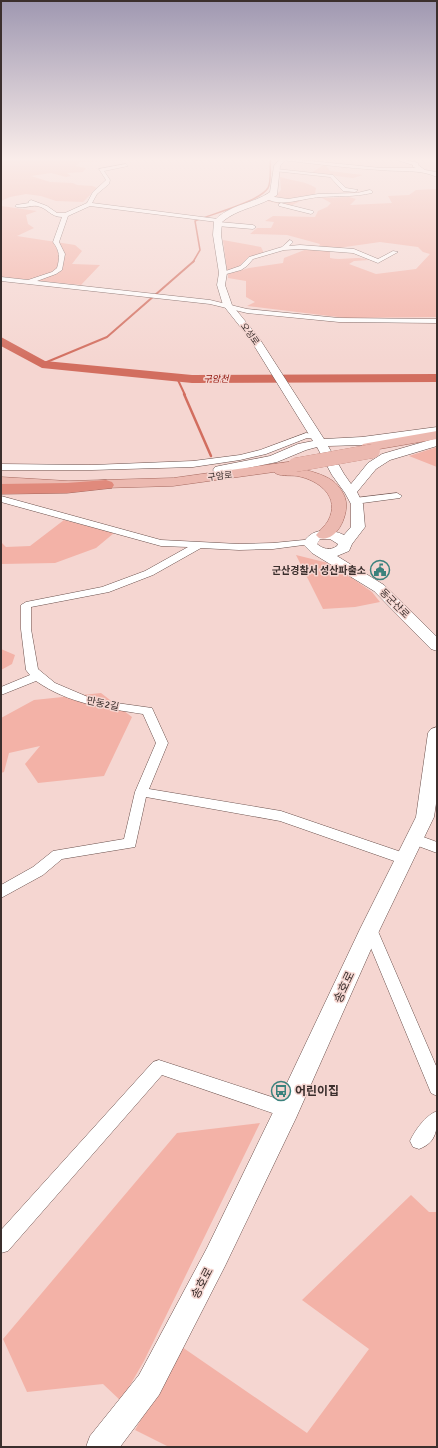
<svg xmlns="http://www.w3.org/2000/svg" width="438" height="1448" viewBox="0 0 438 1448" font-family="Signika,'Noto Sans KR',sans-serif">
<rect width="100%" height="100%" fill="#f5d6d1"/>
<path fill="#f3b2a7" d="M 1,158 L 133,158 L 118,161 L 80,162 L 76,166 L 86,168 L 83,172 L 67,173 L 71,176 L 66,177 L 51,173 L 31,176 L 50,182 L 73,183 L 77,185 L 93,186 L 97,188 L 83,202 L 56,201 L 41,196 L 26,194 L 10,197 L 1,201 Z
M 325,164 L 330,171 L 363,175 L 353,178 L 311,173 Z
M 280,177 C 293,181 306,181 316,188 L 315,194 L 290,206 L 267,201 L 275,196 L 281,190 Z
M 437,189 L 437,317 L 346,318 L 247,306 L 255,302 L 246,297 L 246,281 L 228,278 L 228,274 L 249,268 L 283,263 L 284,258 L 307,249 L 330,250 L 330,258 C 344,261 356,255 369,260 L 354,261 L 349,264 L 376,274 L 416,269 L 430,254 L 423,252 L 418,247 L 380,242 L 331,249 L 318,248 L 320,244 L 287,235 L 250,234 L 257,228 L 271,228 L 274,222 L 265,221 L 273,216 L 315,217 L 318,211 L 327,207 L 331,203 L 322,198 L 349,197 L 356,199 L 350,205 L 392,203 L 388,196 L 409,195 L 416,190 Z
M 1,206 L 37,211 L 26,215 L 28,224 L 34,228 L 17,236 L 75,245 L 82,251 L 72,264 L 100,265 L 81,285 L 1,277 Z
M 223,240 L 261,247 L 264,253 L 248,258 L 244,265 L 227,271 Z
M 437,447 L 437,467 L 409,456 Z
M 64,520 L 114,533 L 96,548 L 55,563 L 1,564 L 1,542 L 6,547 L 30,546 Z
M 296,555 L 332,564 L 372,592 L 380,602 L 355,607 L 323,609 Z
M 1,649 L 15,655 L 12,664 L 1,670 Z
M 101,693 L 132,717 L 104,776 L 38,783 L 25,764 L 40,746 L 9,753 L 4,772 L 1,773 L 1,718 L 34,700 Z
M 260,1123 L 144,1361 L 121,1401 L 103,1384 L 27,1392 L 3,1339 L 177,1133 Z
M 411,1195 L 429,1212 L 437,1212 L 437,1447 L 169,1447 L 135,1430 L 182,1347 L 307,1433 L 369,1349 L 302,1300 Z"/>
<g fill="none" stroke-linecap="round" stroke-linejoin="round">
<path stroke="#d26e5f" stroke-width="1.5" d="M 193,262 L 200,250 L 195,221 C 211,214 259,202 268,188 C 272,180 269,167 271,158"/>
<path stroke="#d26e5f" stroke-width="2" d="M 42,364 L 107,337 L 194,261
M 177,378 L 185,395"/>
<path stroke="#d26e5f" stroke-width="2.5" d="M 184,394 L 211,456"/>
<path fill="#d26e5f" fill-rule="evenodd" d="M 1,337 L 45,361 L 192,375 L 437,374 L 437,382 L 192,383 L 42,368 L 1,346 Z"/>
<defs>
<path id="street" d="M 280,158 L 381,168 L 416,168 L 413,167 L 413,165 L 391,158 L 398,158 L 418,163 L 418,165 L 425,170 L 436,172 L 437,177 C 420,169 400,172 380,170 C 347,168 315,164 282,160 Z
M 126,164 L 128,166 L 104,171 L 110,180 L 109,184 L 97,194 L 92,203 L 218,219 L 221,221 L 219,222 L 253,225 L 256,227 L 253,229 L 217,226 L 214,224 L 217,222 L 90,206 L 68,216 L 59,242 L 65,254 L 62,270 L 56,274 L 37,281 L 210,300 L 247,309 L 339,318 L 437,319 L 437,323 L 339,322 L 247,313 L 210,304 L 1,281 L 1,277 L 28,280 L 52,272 L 57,268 C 60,258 60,251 53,242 L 62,217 C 50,217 48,208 37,206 C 30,205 21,210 15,206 L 16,205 L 29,203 L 28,202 L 31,200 L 47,206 L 57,213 L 65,213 L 87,203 L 93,192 L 106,180 L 99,169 Z
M 276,169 L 333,175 L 346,188 L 358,190 L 355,192 L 343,191 L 330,177 L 274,171 Z
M 370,190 L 372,191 L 372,193 C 354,197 338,196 320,197 C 303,198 281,208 265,198 L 268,196 L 288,199 L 318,194 L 357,193 Z
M 281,203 L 313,211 L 314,212 L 311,214 L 279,206 L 279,204 Z
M 290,240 L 293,242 L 289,246 L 300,245 L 354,249 L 378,259 L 393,251 L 398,252 L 378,263 L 353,253 L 300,249 L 284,250 L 253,259 L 247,266 L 241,270 L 223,275 L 220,273 L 240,266 L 249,257 L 282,247 Z
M 306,433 L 320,435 L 321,437 L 317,439 L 307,438 L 266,454 L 240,460 L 193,467 L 92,470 L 1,470 L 1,464 L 92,465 L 193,461 L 240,455 L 260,450 Z
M 397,493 L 402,496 L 400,498 L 355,504 L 350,501 L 355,498 Z
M 1,496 L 161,540 L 239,544 L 273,543 L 314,539 L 316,541 L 311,544 L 273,549 L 239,550 L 201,548 L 153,575 L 109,592 L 31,607 L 31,629 L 38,669 L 55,683 L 95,700 L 152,708 L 168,743 L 149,789 L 281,811 L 410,855 L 412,859 L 410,863 L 405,864 L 400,863 L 280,821 L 146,797 L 135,847 L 62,859 L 43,875 L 1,898 L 1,885 L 33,867 L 53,851 L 124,839 L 135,792 L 156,743 L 143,714 C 105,708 69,704 36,681 L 1,695 L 1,687 L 30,675 L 26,670 L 21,629 L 21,605 L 26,602 L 102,587 L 145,571 L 188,547 L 161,546 L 1,502 Z
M 415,834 L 437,842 L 437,853 L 410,843 L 408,839 L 410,835 Z
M 370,923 L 375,925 L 377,929 L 437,1068 L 437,1096 L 431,1093 L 429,1088 L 363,929 L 365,925 Z
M 159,1060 L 287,1102 L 293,1104 L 296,1110 L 293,1116 L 287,1118 L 162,1075 L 8,1251 L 1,1253 L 1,1230 L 153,1062 Z
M 437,1111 C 437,1128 438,1142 419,1149 L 413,1147 L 410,1141 C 415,1130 426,1115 437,1111 Z"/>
<path id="secondary" d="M 281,158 L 287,158 L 280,166 L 277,195 C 260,207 238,208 222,222 L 221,235 L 227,273 L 225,285 L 232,305 L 259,338 L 324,439 L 362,437 L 437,427 L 437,433 L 362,445 L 328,446 L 344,474 L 351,484 L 368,463 L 382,454 L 437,438 L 437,446 L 390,460 L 376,469 L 357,492 L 363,504 L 365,527 L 352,544 L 349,551 L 337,556 L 384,585 L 437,637 L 437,651 L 431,649 L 374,591 L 312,553 L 303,544 C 310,528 330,528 344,535 L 351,527 L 351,504 L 345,493 L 332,475 L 317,447 L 306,450 L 277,462 L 219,474 L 215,473 L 213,470 L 215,467 L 219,466 L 270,456 L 298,444 L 313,441 L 250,339 L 223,305 L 217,285 L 219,273 L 213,235 L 214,221 C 228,205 253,204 270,192 L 274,166 ZM 320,539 L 330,539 L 338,544 L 337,546 C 330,551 323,549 317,544 Z
M 437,727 L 437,797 L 434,817 L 380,929 L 296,1118 L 225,1266 L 159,1395 L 120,1447 L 86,1447 L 90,1436 L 139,1375 L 207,1248 L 278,1102 L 360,929 L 416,817 L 428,733 L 431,729 Z"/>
<path id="primary" d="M 437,431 L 437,439 L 368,451 L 363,450 L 361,447 L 363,444 L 368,443 Z
M 295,461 L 300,462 L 302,465 L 298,468 C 310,471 323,474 333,481 C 339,486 345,494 346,502 C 348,517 336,543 319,538 L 316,535 C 320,530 325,526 328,521 C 341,497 319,480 297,476 C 290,475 279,477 274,472 L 173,486 L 68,489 L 1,485 L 1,477 L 68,481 L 173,478 Z"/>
<path id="highway" d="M 106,480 L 112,482 L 114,485 L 112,488 L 67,493 L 1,494 L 1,484 L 67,483 Z"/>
</defs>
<use href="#street" stroke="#6a504c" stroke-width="1"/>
<use href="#secondary" stroke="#6a504c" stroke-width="1"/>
<use href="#primary" stroke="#a66a60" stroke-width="1"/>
<use href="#highway" stroke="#a66a60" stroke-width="1"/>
<use href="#street" fill="#fff" fill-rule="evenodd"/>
<use href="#secondary" fill="#fff" fill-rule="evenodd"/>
<use href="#primary" fill="#ecb9b0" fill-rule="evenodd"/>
<use href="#highway" fill="#e08a7c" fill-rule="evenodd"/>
<defs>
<path id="primary-bridge" d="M 295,465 L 373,451"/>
</defs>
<use href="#primary-bridge" stroke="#a66a60" stroke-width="14" stroke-linecap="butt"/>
<use href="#primary-bridge" stroke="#ecb9b0" stroke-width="14"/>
</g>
<linearGradient id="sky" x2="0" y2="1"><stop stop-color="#9f98b1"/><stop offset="0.44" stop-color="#faedea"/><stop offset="1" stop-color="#faedea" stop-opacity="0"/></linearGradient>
<rect width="438" height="361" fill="url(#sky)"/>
<defs>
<symbol id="civic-ring" viewBox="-11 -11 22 22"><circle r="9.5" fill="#f5d6d1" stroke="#3b827d" stroke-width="1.5"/><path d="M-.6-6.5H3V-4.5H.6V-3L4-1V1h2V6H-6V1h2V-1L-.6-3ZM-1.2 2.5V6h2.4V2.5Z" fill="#3b827d"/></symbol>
<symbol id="bus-ring" viewBox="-11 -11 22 22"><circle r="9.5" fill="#f5d6d1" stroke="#3b827d" stroke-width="1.5"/><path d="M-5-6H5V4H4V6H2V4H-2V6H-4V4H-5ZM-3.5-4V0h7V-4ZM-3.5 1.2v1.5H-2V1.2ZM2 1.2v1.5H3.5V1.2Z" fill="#3b827d"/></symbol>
</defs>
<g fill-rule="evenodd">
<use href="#civic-ring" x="369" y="559" width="22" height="22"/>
<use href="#bus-ring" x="270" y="1080" width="22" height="22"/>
</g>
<g text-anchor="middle" stroke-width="3" stroke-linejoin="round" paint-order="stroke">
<g font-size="9" fill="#3b2f2d" stroke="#f5d6d1">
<text transform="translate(250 334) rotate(54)" y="3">오성로</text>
<text transform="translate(220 476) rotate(-7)" y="3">구암로</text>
</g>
<g font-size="9" font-style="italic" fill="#8d0f07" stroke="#f5d6d1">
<text x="216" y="382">구암천</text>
</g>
<g font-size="10" font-weight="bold" fill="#3b2f2d" stroke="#f5d6d1" text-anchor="end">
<text x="366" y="574">군산경찰서 성산파출소</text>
</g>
<g font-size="10" fill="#3b2f2d" stroke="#f5d6d1">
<text transform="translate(395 603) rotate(45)" y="4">동군산로</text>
<text transform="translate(103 703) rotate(12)" y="4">만동2길</text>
</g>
<g font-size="12" fill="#3b2f2d" stroke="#f5d6d1">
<text transform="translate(344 987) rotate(-65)" y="4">송호로</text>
<text transform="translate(202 1283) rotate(-62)" y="4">송호로</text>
</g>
<g font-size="12" font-weight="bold" fill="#3b2f2d" stroke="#f5d6d1" text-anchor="start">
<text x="295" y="1095">어린이집</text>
</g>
</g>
<rect width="438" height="1448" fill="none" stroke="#3b2f2d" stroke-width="4"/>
</svg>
